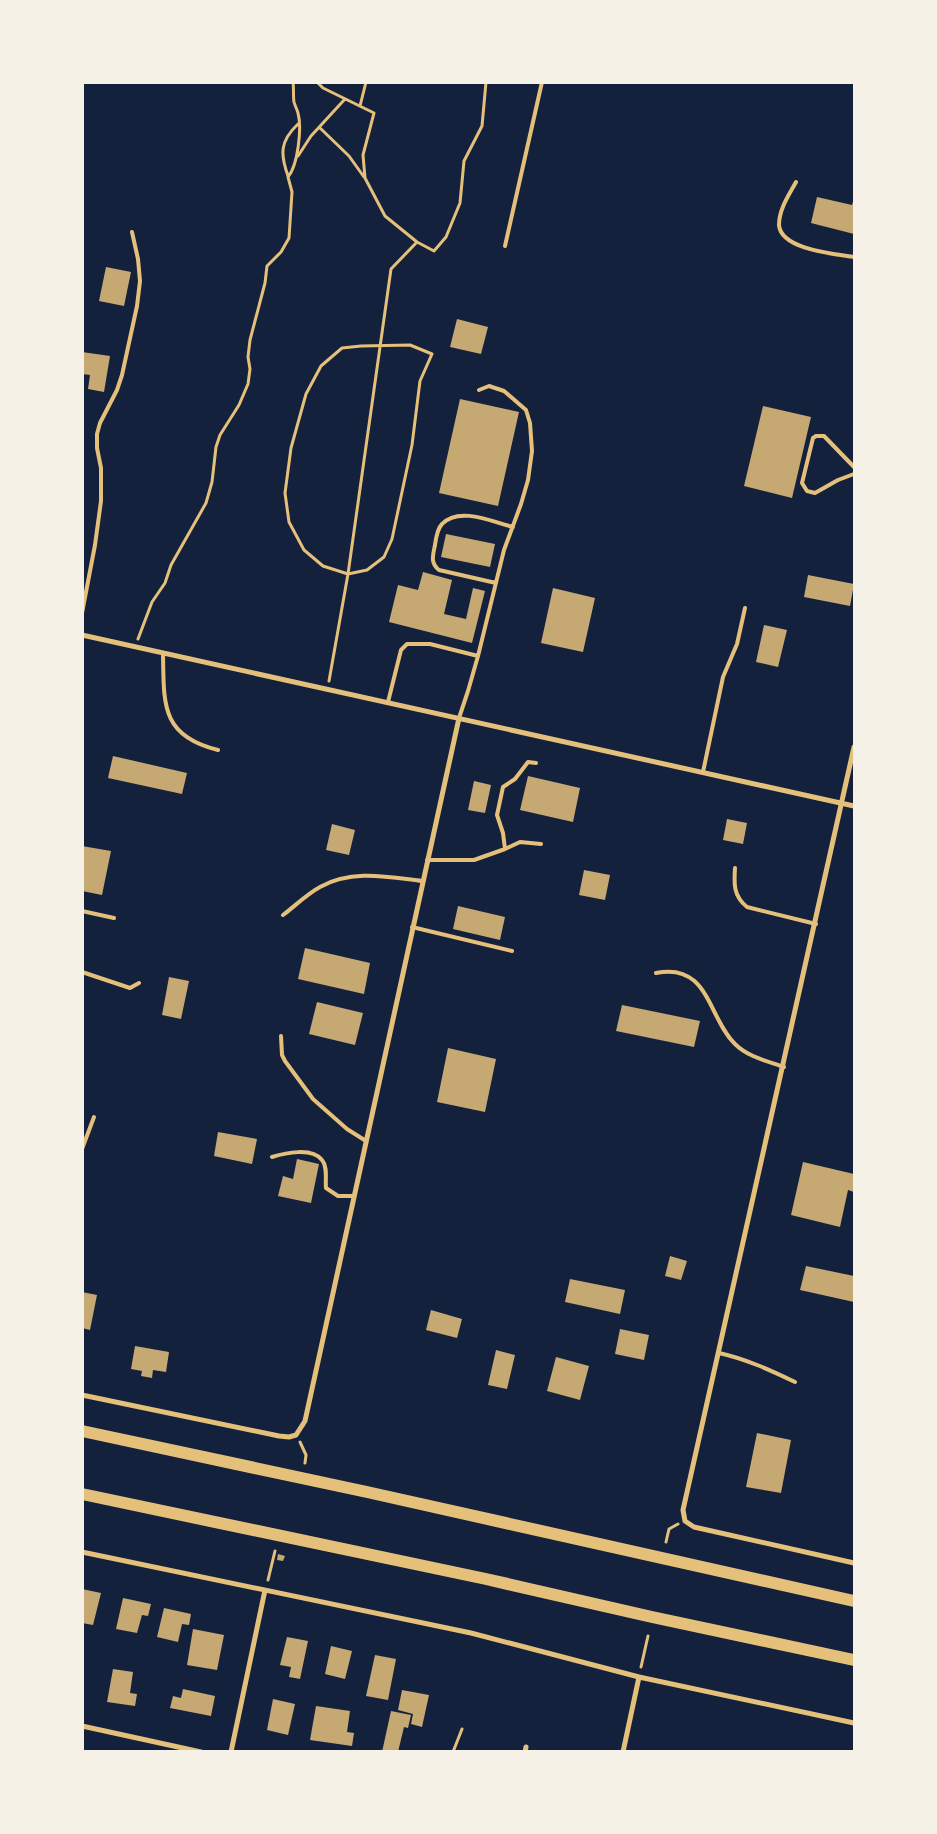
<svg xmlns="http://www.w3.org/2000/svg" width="937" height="1834" viewBox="0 0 937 1834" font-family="Lato,sans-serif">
<rect width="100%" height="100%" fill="#14213d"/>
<path fill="#c6a872" d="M 817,197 L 852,205 L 854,198 L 854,234 L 811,223 Z
M 106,267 L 131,272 L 124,306 L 99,301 Z
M 457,319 L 488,327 L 481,354 L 450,347 Z
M 82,352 L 110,356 L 104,392 L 88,389 L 90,375 L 82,374 Z
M 460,399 L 519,412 L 498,506 L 439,493 Z
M 763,406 L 811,417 L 792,498 L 744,486 Z
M 446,534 L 495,544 L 490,567 L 441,557 Z
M 423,572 L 452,580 L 444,614 L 466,619 L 473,588 L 485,591 L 472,643 L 389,622 L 398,585 L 418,590 Z
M 808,575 L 854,584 L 850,606 L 804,597 Z
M 553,588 L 595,598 L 583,652 L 541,643 Z
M 764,625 L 787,630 L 778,667 L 756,662 Z
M 113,756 L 187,773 L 182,794 L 108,778 Z
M 528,776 L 580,788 L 573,822 L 520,810 Z
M 474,781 L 491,785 L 485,813 L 468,810 Z
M 727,819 L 747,823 L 743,844 L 723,840 Z
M 332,824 L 355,830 L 349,855 L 326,850 Z
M 82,846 L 111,851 L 102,895 L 82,891 Z
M 584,870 L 610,875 L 605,900 L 579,895 Z
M 458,906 L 505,917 L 500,940 L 453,929 Z
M 305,948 L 370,963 L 364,994 L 298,979 Z
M 169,977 L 189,981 L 181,1019 L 162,1015 Z
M 317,1002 L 363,1013 L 355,1045 L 309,1034 Z
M 622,1005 L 700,1021 L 694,1047 L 616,1031 Z
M 448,1048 L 496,1059 L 485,1112 L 437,1102 Z
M 218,1132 L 257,1139 L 252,1164 L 214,1156 Z
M 297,1159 L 319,1164 L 311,1203 L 278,1196 L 283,1176 L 293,1179 Z
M 803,1162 L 854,1174 L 854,1192 L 848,1190 L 840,1227 L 791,1215 Z
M 670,1256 L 687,1261 L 681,1280 L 665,1276 Z
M 806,1266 L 854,1276 L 854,1302 L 800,1290 Z
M 570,1279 L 625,1290 L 620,1314 L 565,1302 Z
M 82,1292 L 97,1295 L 90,1330 L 82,1328 Z
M 431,1310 L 462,1319 L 457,1338 L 426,1330 Z
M 620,1329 L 649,1335 L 644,1360 L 615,1354 Z
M 135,1346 L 169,1352 L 166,1372 L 153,1370 L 152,1378 L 141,1376 L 142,1371 L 131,1369 Z
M 496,1350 L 515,1355 L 507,1389 L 488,1385 Z
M 556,1357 L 589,1366 L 580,1400 L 547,1391 Z
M 757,1433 L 791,1440 L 781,1493 L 746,1487 Z
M 278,1554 L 285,1556 L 283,1561 L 277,1560 Z
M 82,1589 L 101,1593 L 93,1625 L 82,1623 Z
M 123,1598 L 151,1604 L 148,1616 L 142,1615 L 137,1633 L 116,1629 Z
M 164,1608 L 191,1614 L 189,1625 L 182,1624 L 178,1642 L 157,1637 Z
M 193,1629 L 224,1635 L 217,1670 L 187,1665 Z
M 287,1637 L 308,1641 L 300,1679 L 289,1677 L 291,1667 L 280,1665 Z
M 331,1646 L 352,1651 L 345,1679 L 325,1674 Z
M 375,1655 L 396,1659 L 388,1700 L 366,1696 Z
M 113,1669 L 133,1672 L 130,1693 L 137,1694 L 135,1706 L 107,1702 Z
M 183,1689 L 215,1696 L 211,1716 L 170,1708 L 173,1696 L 181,1698 Z
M 402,1690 L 429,1695 L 422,1727 L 411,1724 L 413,1714 L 398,1710 Z
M 273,1699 L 295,1704 L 288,1735 L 267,1730 Z
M 316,1706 L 350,1711 L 347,1732 L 354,1733 L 352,1746 L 310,1740 Z
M 391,1711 L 411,1715 L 408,1728 L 404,1727 L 398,1752 L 382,1752 Z"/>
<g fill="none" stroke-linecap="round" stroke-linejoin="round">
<path stroke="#e5c07b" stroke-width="3" d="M 317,82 L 323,88 L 374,113 L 363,155 L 365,178 L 385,216 L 417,242 L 391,269 L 348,574 L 329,681
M 360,106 L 366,82
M 320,128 L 349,156 L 364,177
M 298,156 L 311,136 L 345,99
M 288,176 C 280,154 280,141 298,124
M 417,242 L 434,251 L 446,237 L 460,203 L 464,161 L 482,126 L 486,82
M 410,345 L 432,354 L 420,381 L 412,445 L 392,539 L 384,557 L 367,570 L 348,574 L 323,566 L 304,550 L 289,522 L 285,493 L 291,448 L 306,394 L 321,366 L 342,348 L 361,346 Z
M 138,639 L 152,602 L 165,583 L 171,565 L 206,503 L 212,482 L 216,447 L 220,435 L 239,405 L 248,384 L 250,369 L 248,357 L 250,340 L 265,283 L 267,266 L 281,252 L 289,238 L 292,192 L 288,177 C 298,165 302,128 298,113 C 297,109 295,106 294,102 C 293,96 294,89 293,82
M 300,1442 L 306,1455 L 305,1463
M 666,1542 L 669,1529 L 678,1524
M 268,1580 L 275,1551
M 641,1667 L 648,1636
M 453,1752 L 462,1729"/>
<path stroke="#e5c07b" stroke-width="4" d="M 796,182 C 789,195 779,209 779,225 C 781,250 836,254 854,257
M 505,246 L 542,82
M 854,467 L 824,436 L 816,436 L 813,438 L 802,483 L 807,491 L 815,493 L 838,480 L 854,474
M 496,583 L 439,570 C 430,563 433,555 435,545 C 436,538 437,529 442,524 C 459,506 493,522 513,527
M 82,613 L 95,545 L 101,501 L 101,468 L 97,448 L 97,434 L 100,423 L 117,390 L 122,375 L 137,306 L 140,281 L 138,259 L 132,232
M 163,653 C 164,703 160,736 218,750
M 388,702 L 401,650 L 407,644 L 430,644 L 478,656
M 459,718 L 468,691 L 478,656 L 504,550 L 521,504 L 528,480 L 532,451 L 530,423 L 526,410 L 504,391 L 489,386 L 479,390
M 703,772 L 723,677 L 737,644 L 745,608
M 505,849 L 503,833 L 497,815 L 503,787 L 515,779 L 528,762 L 536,763
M 427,860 L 474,860 L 505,849 L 520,842 L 541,844
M 735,868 C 734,883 733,896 747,907 L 816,924
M 82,911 L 114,918
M 283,915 C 295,906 307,894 320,887 C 352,869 388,877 422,881
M 412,927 L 512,951
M 82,972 L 130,988 L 139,983
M 656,973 C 709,962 708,1018 735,1044 C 748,1057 767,1061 784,1067
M 281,1036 L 282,1055 L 285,1061 L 313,1099 L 347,1129 L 366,1141
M 82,1149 L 94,1117
M 272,1157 C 285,1153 312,1147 322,1160 C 328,1167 325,1179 326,1188 L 338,1196 L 354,1196
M 719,1353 C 746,1359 770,1370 795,1382"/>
<path stroke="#e5c07b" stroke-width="5" d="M 82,635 L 854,806
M 854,747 L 683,1510 L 685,1521 L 694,1527 L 854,1563
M 82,1395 L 279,1436 L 289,1437 L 296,1435 L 305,1421 L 459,718
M 82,1552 L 471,1633 L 639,1677 L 854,1723
M 82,1726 L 201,1752
M 231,1752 L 265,1590
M 525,1752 L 526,1747
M 623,1752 L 639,1677"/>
<path stroke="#e5c07b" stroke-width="12" d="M 82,1431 L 367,1492 L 854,1601
M 82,1494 L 486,1579 L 652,1617 L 854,1660"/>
</g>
<rect width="937" height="1834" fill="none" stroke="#f6f1e7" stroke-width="168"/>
</svg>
